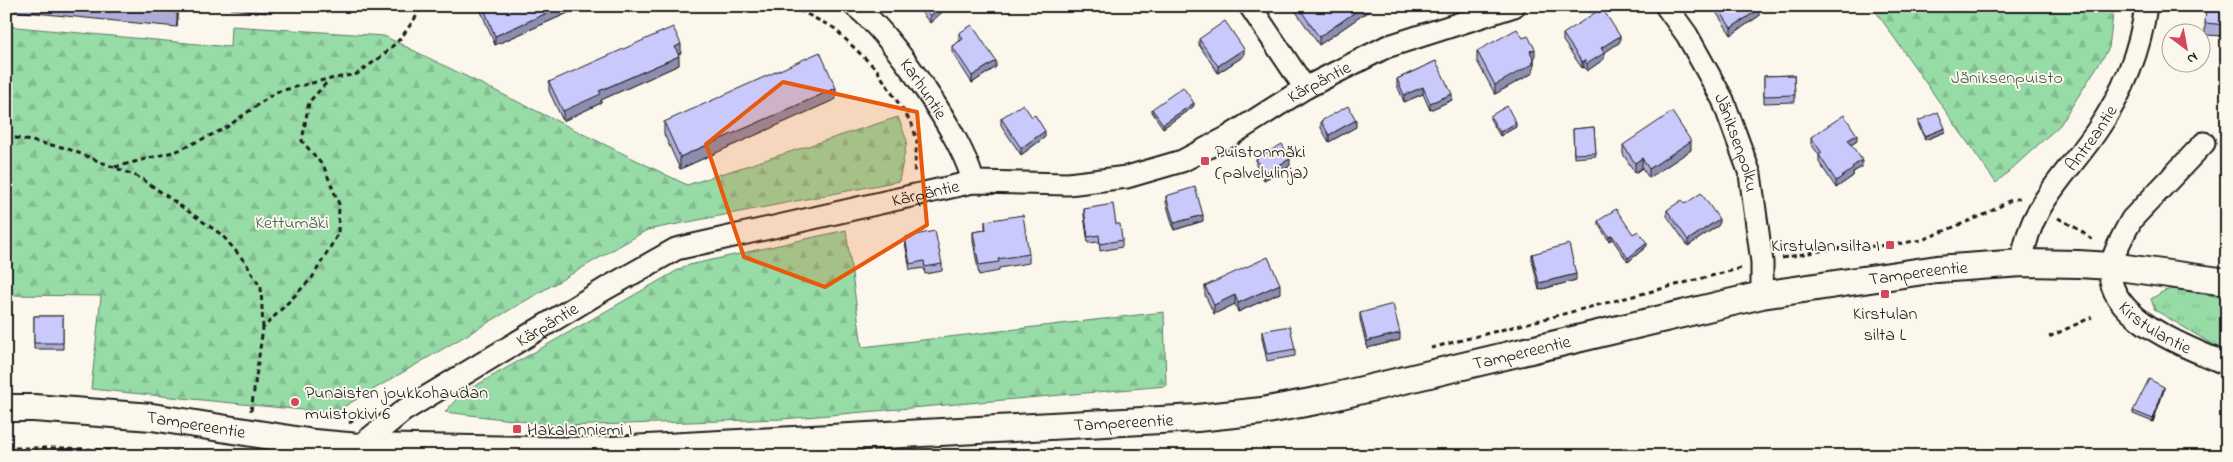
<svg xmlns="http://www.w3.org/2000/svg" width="2233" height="462" viewBox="0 0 2233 462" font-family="'Indie Flower',sans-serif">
<defs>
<pattern id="grass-tufts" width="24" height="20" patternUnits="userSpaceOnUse" patternTransform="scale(1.25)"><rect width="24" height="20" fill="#97dba7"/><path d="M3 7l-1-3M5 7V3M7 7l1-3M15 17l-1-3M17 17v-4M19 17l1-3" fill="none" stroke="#82bb8f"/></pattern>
<pattern id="forest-firs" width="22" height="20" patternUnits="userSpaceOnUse" patternTransform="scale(1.25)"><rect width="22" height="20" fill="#97dba7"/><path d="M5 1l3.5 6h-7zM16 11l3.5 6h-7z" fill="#82bb8f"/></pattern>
</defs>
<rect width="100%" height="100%" fill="#fbf7ec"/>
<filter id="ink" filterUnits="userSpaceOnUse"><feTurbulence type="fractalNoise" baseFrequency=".02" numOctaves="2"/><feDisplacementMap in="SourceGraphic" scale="10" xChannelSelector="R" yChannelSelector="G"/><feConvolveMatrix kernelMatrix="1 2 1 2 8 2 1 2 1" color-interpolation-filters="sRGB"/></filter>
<g filter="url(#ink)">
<path fill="url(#grass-tufts)" stroke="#5a7c62" d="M 2172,289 L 2227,298 L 2227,353 L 2155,310 L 2151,299 L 2164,291 Z"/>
<path fill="url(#forest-firs)" stroke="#5a7c62" d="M 1872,6 L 2114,6 L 2109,48 L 2060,125 L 1996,183 Z
M 6,26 L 230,47 L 231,26 L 384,36 L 687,185 L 898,117 L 907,141 L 899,181 L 647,230 L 333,413 L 91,389 L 101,296 L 6,295 Z
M 846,230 L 862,347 L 1164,312 L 1166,386 L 783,419 L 562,426 L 445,412 L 461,394 L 685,266 Z"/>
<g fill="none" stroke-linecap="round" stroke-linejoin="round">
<defs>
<g id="minor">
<path id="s1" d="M 855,6 C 891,33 964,138 973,182"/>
<path d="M 1250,6 L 1305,88"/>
<path id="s2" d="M 1666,6 L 1687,35 L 1723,100 L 1750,174 L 1762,262 L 1762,295"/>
<path id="s3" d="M 2204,143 L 2132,219 C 2124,233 2115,249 2111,265 C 2101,317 2191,349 2227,364"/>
<path id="s4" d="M 2022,263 C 2028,206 2065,177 2096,132 C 2122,95 2140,52 2146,6"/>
<path id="s5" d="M 359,447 L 403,411 L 605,289 L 676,249 L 973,182 L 1068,184 L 1127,177 L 1182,161 L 1228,137 L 1305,88 L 1386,47 L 1514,6"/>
</g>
<g id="major">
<path id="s6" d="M 6,408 L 34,408 L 152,417 L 314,443 L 359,447 L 593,451 L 1197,418 L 1262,411 L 1316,401 L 1762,295 L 1937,269 L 2022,263 L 2078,264 L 2111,266 L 2227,282"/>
</g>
</defs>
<use href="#minor" stroke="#1c1c1c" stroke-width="25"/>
<use href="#major" stroke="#1c1c1c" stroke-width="30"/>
<path stroke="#1c1c1c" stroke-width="3" stroke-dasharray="5 4" stroke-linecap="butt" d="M 791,6 L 834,28 L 877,70 L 912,124 L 917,141 L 914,174
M 6,136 L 66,148 L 141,178 L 222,235 L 245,262 L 261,288 L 263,328
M 115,167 L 177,151 L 224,129 L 276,92 L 328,79
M 2058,218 L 2078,229 L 2094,241
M 1782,258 L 1831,249 L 1890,245 L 1922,240 L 1986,214 L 2009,201 L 2020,198 L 2023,200
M 2049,337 L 2092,317
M 1431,348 L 1742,268
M 251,411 L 263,328 L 312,278 L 338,234 L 339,204 L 324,167 L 302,141 L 309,102 L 330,79 L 357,74 L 382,56 L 401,38 L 418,14 L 419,6
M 349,423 L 361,417
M 6,448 L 65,448 L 136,452 L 136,456
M 136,452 L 210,451"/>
<use href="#minor" stroke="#fbf7ec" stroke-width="21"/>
<use href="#major" stroke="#fbf7ec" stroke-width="26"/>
</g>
<path fill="#adadd8" stroke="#1c1c1c" d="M 15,6 L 179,6 L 177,27 L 15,11 Z
M 231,6 L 266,6 L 266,13 L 231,9 Z
M 480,6 L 584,6 L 495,45 L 480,9 Z
M 916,6 L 949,6 L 930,23 Z
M 1185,6 L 1198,6 L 1189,12 Z
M 1292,6 L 1370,6 L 1370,10 L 1319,45 Z
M 1712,6 L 1757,6 L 1759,16 L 1731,35 Z
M 2227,6 L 2227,36 L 2205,35 L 2205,23 Z
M 959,33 L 996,67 L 972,83 L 952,52 L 952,46 L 960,41 L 959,40 Z
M 1563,34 L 1620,42 L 1604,53 L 1604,59 L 1587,71 L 1584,67 L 1582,68 L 1563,41 Z
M 1199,39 L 1244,56 L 1218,73 L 1199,45 Z
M 1477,51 L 1535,58 L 1534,59 L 1534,69 L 1533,70 L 1533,73 L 1495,94 L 1477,61 Z
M 681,53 L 678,54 L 679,65 L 601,100 L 601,103 L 563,121 L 549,91 L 549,82 Z
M 1436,61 L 1452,100 L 1430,110 L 1423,94 L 1404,102 L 1397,85 L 1397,79 Z
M 1794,75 L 1795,102 L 1764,103 L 1764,76 Z
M 836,99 L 680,169 L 664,134 L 664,122 Z
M 1194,106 L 1163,128 L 1152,112 L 1152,109 Z
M 1490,116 L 1516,127 L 1500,136 L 1490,119 Z
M 1032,117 L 1045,137 L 1021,155 L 1001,125 L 1001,118 Z
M 1321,121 L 1356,127 L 1329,142 L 1321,128 Z
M 1918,121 L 1945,132 L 1925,140 L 1918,124 Z
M 1594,127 L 1596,156 L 1574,158 L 1573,129 Z
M 1811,137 L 1857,141 L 1851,145 L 1862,167 L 1853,172 L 1853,176 L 1836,188 L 1819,162 L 1819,155 L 1811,144 Z
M 1623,145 L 1691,150 L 1649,178 L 1642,168 L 1635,173 L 1623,154 Z
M 1256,159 L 1290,166 L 1264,180 L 1256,165 Z
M 1166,196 L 1203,221 L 1174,230 L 1166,202 Z
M 1084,209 L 1116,224 L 1122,240 L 1122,247 L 1100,251 L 1099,242 L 1088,243 L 1084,216 Z
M 1667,210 L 1719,225 L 1688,246 L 1667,216 Z
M 985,221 L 1029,254 L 1029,263 L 999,268 L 999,271 L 979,275 L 973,241 L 973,232 L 985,230 Z
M 1598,221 L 1633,234 L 1647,246 L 1628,262 L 1612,239 L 1609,241 L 1598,224 Z
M 905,237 L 942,264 L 942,271 L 925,274 L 924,268 L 910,270 L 905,243 Z
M 1532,254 L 1576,280 L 1539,290 L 1532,260 Z
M 1205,286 L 1280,293 L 1238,312 L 1235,304 L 1214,314 L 1205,295 Z
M 1360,313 L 1400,340 L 1367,348 L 1360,319 Z
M 34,316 L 63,316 L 63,349 L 34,349 Z
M 1262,331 L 1295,349 L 1295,356 L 1267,361 L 1262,338 Z
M 2164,390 L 2153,422 L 2133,414 L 2133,411 Z"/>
<path fill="#8d8db0" stroke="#1c1c1c" d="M 178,6 L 179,6 L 177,27 L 177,13 Z
M 563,6 L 584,6 L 495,45 L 495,36 Z
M 942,6 L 949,6 L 930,23 L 930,16 Z
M 1189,6 L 1198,6 L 1189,12 Z
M 1364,6 L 1370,6 L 1370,10 L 1319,45 L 1319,37 Z
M 1759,9 L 1759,16 L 1731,35 L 1731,28 Z
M 1620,36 L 1620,42 L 1604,53 L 1604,59 L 1587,71 L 1587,64 L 1601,48 Z
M 681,44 L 681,53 L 675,56 L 675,47 Z
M 1244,49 L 1244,56 L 1218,73 L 1218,66 Z
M 1535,49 L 1535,58 L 1530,61 L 1530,51 Z
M 679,56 L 679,65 L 601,100 L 601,103 L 563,121 L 563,111 L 599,91 Z
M 1534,60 L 1534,69 L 1533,70 L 1533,73 L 1495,94 L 1495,85 Z
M 1584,60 L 1584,67 L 1582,68 L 1582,62 Z
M 996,61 L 996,67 L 972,83 L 972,76 Z
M 1423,87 L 1423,94 L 1404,102 L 1404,95 Z
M 836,88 L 836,99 L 680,169 L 680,157 Z
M 1452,94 L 1452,100 L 1430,110 L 1430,103 Z
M 1194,103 L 1194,106 L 1163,128 L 1163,124 Z
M 1356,120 L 1356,127 L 1329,142 L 1329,135 Z
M 1516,123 L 1516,127 L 1500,136 L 1500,132 Z
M 1945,128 L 1945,132 L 1925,140 L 1925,136 Z
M 1045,131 L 1045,137 L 1021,155 L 1021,148 Z
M 1857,135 L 1857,141 L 1848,147 L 1848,140 Z
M 1691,141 L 1691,150 L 1649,178 L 1649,169 Z
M 1642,158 L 1642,168 L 1635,173 L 1635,163 Z
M 1290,159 L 1290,166 L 1264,180 L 1264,173 Z
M 1862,160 L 1862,167 L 1853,172 L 1853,176 L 1836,188 L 1836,181 L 1852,167 Z
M 1203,215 L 1203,221 L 1174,230 L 1174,223 Z
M 1719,219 L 1719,225 L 1688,246 L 1688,240 Z
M 1612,235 L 1612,239 L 1609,241 L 1609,237 Z
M 1647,243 L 1647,246 L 1628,262 L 1628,258 Z
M 1576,274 L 1576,280 L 1539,290 L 1539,283 Z
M 1280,284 L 1280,293 L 1238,312 L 1238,303 Z
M 1235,295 L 1235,304 L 1214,314 L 1214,305 Z
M 1400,333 L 1400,340 L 1367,348 L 1367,341 Z
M 2164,387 L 2164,390 L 2153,422 L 2153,419 Z"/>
<path fill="#c9c9fb" stroke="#1c1c1c" d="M 111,6 L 178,6 L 177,13 Z
M 483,6 L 563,6 L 495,36 Z
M 921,6 L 942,6 L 930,16 Z
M 1298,6 L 1364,6 L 1319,37 Z
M 1717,6 L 1757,6 L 1759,9 L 1731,28 Z
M 2206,6 L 2227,6 L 2227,25 L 2205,23 Z
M 1602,8 L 1620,36 L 1601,48 L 1604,53 L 1587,64 L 1584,60 L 1582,62 L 1563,34 Z
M 1225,21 L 1244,49 L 1218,66 L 1199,39 Z
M 972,25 L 996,61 L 972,76 L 952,46 L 963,39 L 959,33 Z
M 673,27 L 681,44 L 675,47 L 679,56 L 599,91 L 601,94 L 563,111 L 549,82 Z
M 1517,29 L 1523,38 L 1528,36 L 1535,49 L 1530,51 L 1534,60 L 1532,62 L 1533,64 L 1495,85 L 1477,51 Z
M 820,52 L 836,88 L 680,157 L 664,122 Z
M 1436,61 L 1452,94 L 1430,103 L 1423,87 L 1404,95 L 1397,79 Z
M 1794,75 L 1795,95 L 1764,96 L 1764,76 Z
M 1183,87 L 1194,103 L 1163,124 L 1152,109 Z
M 1023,104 L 1032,117 L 1035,115 L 1045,131 L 1021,148 L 1001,118 Z
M 1348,106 L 1356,120 L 1329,135 L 1321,121 Z
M 1507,106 L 1516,123 L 1500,132 L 1490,116 Z
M 1672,112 L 1691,141 L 1649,169 L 1642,158 L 1635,163 L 1623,145 Z
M 1938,112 L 1945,128 L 1925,136 L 1918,121 Z
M 1844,115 L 1857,135 L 1848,140 L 1862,160 L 1852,167 L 1853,169 L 1836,181 L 1819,155 L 1822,153 L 1811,137 Z
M 1594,127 L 1596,153 L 1574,154 L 1573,129 Z
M 1282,144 L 1290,159 L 1264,173 L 1256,159 Z
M 1195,187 L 1203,215 L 1174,223 L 1166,196 Z
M 1701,193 L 1719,219 L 1688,240 L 1667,210 L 1682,200 L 1685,204 Z
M 1113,204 L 1116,224 L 1120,224 L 1122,240 L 1100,244 L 1099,235 L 1088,237 L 1084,209 Z
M 1616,209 L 1633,234 L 1638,231 L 1647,243 L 1628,258 L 1612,235 L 1609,237 L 1598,221 Z
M 1023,215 L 1029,254 L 998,259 L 999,262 L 979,265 L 973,232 L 986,230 L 985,221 Z
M 935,231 L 942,264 L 925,267 L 924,261 L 910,264 L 905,237 Z
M 1569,244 L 1576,274 L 1539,283 L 1532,254 Z
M 1268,257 L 1280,284 L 1238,303 L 1235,295 L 1214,305 L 1205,286 Z
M 1393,304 L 1400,333 L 1367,341 L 1360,313 Z
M 34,316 L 63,316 L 63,343 L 34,343 Z
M 1290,326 L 1295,349 L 1267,354 L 1262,331 Z
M 2149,379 L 2164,387 L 2153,419 L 2133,411 Z"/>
</g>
<path fill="#e8590c" fill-opacity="0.2" stroke="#e8590c" stroke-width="4" stroke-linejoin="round" d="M 783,82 L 917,112 L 927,225 L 825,287 L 744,257 L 706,144 Z"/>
<g fill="#d1495b" stroke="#fbf7ec" stroke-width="2">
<rect x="1200" y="156" width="10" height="10" rx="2.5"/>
<rect x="1885" y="240" width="10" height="10" rx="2.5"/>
<rect x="1880" y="289" width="10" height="10" rx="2.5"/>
<circle cx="295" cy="402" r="5"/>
<rect x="512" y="424" width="10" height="10" rx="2.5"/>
</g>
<g text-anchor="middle" stroke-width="4" stroke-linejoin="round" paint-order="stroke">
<g font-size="18" fill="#475f4d" stroke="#fbf7ec">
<text x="2007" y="83">Jäniksenpuisto</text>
<text x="292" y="228">Kettumäki</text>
</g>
<g font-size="18" fill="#1c1c1c" stroke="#fbf7ec">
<text dy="6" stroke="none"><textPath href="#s5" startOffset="1049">Kärpäntie</textPath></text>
<text dy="6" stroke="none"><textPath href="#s1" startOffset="108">Karhuntie</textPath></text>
<text dy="6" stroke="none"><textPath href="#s4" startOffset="145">Antreantie</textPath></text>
<text dy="6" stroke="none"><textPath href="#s2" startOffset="155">Jäniksenpolku</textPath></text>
<text dy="6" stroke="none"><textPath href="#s5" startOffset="630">Kärpäntie</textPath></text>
<text dy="6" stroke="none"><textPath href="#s6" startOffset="1931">Tampereentie</textPath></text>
<text dy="6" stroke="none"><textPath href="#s5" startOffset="225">Kärpäntie</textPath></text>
<text dy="6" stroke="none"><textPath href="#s3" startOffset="238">Kirstulantie</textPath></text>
<text dy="6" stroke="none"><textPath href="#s6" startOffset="1526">Tampereentie</textPath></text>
<text dy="6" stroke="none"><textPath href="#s6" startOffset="1121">Tampereentie</textPath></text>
<text dy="6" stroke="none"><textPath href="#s6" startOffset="191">Tampereentie</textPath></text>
</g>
<g font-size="18" fill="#1c1c1c" stroke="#fbf7ec" text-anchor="start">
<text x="1215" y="157">Puistonmäki<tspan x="1215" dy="21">(palvelulinja)</tspan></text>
<text x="1880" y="251" text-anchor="end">Kirstulan silta I</text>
<text x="1885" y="319" text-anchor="middle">Kirstulan<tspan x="1885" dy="21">silta L</tspan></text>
<text x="305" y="398">Punaisten joukkohaudan<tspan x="305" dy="21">muistokivi 6</tspan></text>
<text x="527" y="435">Hakalanniemi I</text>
</g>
</g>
<rect width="2233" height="462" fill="none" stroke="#fbf7ec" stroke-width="25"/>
<rect x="12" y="12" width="2208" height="437" fill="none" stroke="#1c1c1c" stroke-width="2" filter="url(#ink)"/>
<g transform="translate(2186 48) rotate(148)"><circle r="24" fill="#fbf7ec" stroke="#a29f99"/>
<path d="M0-4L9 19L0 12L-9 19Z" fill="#d1495b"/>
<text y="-8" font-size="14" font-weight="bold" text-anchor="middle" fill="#1c1c1c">N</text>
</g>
</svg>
